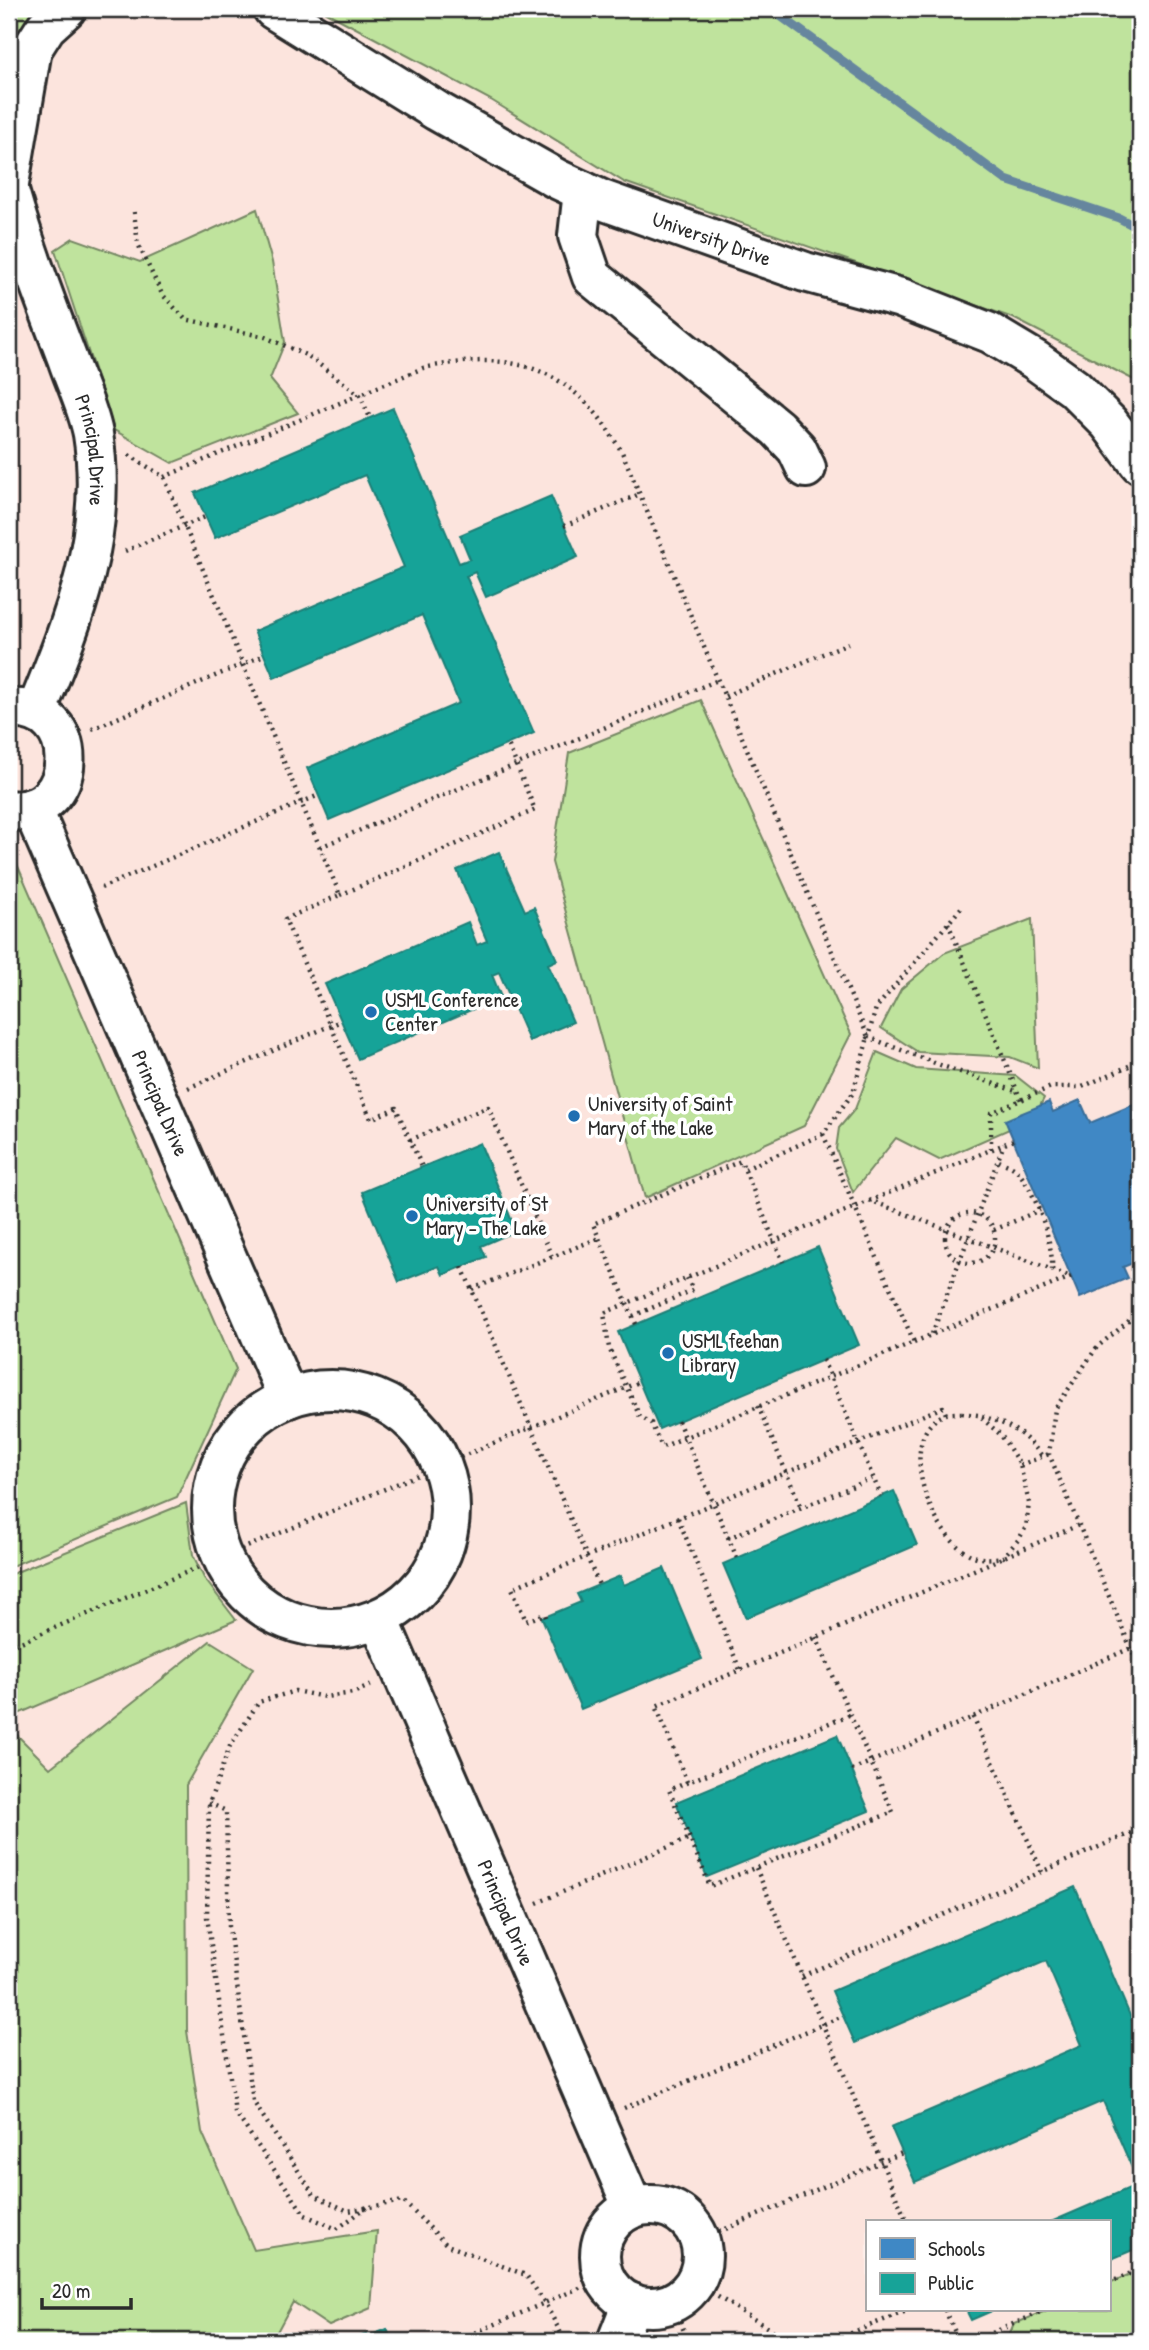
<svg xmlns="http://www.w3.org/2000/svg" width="1149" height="2350" viewBox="0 0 1149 2350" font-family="'Patrick Hand',sans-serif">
<rect width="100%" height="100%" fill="#fdefeb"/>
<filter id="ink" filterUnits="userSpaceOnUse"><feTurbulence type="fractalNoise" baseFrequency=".0143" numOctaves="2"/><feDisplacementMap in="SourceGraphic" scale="14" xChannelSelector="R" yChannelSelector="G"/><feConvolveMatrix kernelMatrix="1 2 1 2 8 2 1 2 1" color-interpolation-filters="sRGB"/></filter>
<g filter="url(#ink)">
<path fill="#fce4dd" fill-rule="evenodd" d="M 9,9 L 1140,9 L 1140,2341 L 9,2341 ZM 867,2222 L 1109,2222 L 1109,2310 L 867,2310 Z"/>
<path fill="#bfe39d" stroke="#758764" stroke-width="2" d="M 9,9 L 42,9 L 9,78 Z
M 320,9 L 1140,9 L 1140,383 L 1013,318 L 624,182 L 491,100 Z
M 257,209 L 272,262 L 285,342 L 270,379 L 298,413 L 172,463 L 114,430 L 55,250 L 73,238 L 140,262 Z
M 701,700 L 851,1034 L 804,1126 L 645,1198 L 552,862 L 569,753 Z
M 9,861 L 17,864 L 236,1369 L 177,1497 L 9,1567 Z
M 1032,919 L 1038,1068 L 1010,1057 L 918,1052 L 881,1028 L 901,989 L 944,953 Z
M 877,1052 L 916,1069 L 1016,1076 L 1044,1098 L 1034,1118 L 939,1160 L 896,1138 L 853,1192 L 836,1149 L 839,1128 L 855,1109 Z
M 186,1503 L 193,1555 L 204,1578 L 236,1620 L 9,1718 L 9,1575 Z
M 210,1641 L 253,1668 L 186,1785 L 187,2031 L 202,2132 L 254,2250 L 377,2231 L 371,2308 L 329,2326 L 293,2302 L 272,2341 L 9,2341 L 9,1727 L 50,1768 Z
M 1140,2270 L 1140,2341 L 1007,2341 L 1014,2324 L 1048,2310 L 1109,2310 L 1109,2283 Z"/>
<path fill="#3f88c5" stroke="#396c97" stroke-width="2" d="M 1080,1100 L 1090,1123 L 1140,1102 L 1140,1229 L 1137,1230 L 1140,1239 L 1140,1260 L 1123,1267 L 1128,1278 L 1080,1298 L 1005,1120 L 1049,1102 L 1053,1112 Z"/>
<path fill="#17a398" stroke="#1d7f77" stroke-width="2" d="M 393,408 L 459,563 L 470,559 L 460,535 L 551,496 L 578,557 L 486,597 L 475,572 L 466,576 L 534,733 L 329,820 L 307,768 L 459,703 L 422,615 L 274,678 L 254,631 L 404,567 L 365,475 L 215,538 L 195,493 Z
M 499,852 L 525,911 L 534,907 L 557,960 L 548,964 L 573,1022 L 529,1041 L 499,972 L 492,975 L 501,997 L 358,1059 L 325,984 L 468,922 L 477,945 L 487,941 L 457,870 Z
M 480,1143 L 516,1231 L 481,1246 L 486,1257 L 443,1275 L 439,1266 L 399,1282 L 362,1192 Z
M 818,1247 L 859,1345 L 659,1429 L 618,1332 Z
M 894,1491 L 917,1545 L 746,1618 L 723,1564 Z
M 664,1568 L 702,1659 L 581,1709 L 542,1618 L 581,1602 L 577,1594 L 620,1576 L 624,1585 Z
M 837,1735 L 869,1811 L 707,1877 L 676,1802 Z
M 1075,1887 L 1140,2039 L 1140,2247 L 1109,2260 L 1109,2222 L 1051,2222 L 1139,2184 L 1103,2101 L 915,2182 L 891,2127 L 1082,2045 L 1046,1961 L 855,2043 L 832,1991 Z
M 966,2310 L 994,2310 L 971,2320 Z
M 387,2329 L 392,2341 L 350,2341 L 366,2334 L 367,2337 Z"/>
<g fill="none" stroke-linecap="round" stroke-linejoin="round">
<path stroke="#66869e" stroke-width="9" d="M 771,9 L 1006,180 L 1119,218 L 1140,229"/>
<defs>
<g id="minor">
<path id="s1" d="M 273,9 L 437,111 L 557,179 L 602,200 L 805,272 L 901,298 L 990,333 L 1035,360 L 1074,388 L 1109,423 L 1140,464"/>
<path d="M 9,184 L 32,49 L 46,27 L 66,9"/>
<path id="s2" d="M 9,191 C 25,248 46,303 67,358 C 75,382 88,408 93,434 C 109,535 73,621 36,712"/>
<path d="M 583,191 L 578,236 L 592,277 L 777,428 L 797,449 L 806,468"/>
<path d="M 9,709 C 86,703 80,819 9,810"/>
<path id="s3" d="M 32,808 L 288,1398"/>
<circle cx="331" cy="1509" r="119"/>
<path id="s4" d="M 379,1619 L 633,2208"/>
<circle cx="651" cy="2256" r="51"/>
<path d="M 617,2341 L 632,2303"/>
</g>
</defs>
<use href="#minor" stroke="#2b2b2b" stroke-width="44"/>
<path stroke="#2b2b2b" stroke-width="4.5" stroke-dasharray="2 5" stroke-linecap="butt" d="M 134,212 L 138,244 L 162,294 L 185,319 L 265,337 L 308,356 L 360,395 L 370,418
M 129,455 L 164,477 L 340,895 L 285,919 L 371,1119 L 396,1108 L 422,1167
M 164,477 L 423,368 C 494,354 549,357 598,416 C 607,427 614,440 622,452 L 868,1037 L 853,1093 L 823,1134 L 745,1169
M 564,526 L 640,494
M 125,551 L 205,517
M 725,696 L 848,643
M 92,729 L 264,655
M 320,847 L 718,680
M 101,888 L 319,795
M 340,895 L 535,810 L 508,744
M 961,908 L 876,1008 L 868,1037 L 940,1065 L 1018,1092
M 948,923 L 1021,1100
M 188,1088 L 341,1021
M 823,1134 L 914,1342 L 662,1447 L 651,1423 L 640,1417 L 609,1348 L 604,1313 L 1014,1140
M 410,1140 L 488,1107 L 552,1257
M 991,1149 L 991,1113 L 1051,1087 L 1082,1087 L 1140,1061
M 999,1161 C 1005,1164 1013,1166 1018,1172 C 1035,1191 1054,1244 1052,1270
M 869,1200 L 1071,1277
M945 1238a25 25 0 1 1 50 0a25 25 0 1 1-50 0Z
M 994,1230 L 1040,1210
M 462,1267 L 599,1585
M 472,1289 L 599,1238
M 1140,1312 L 1097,1347 L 1055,1409 L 1049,1454 L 1140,1670
M 633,1316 L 693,1290 L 687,1278
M 636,1324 L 593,1224 L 741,1161 L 783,1262
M 932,1334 L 1004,1144
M 914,1342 L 1071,1277
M 823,1360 L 881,1496
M 758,1406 L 801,1507
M 962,1413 L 978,1415 L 1001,1435 L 1020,1465 L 1029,1503 L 1026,1527 L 1019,1539 L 1003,1557 C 996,1558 988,1559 981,1558 C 933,1551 890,1434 946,1414 C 951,1413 958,1413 962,1413 Z
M 982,1416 C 1010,1425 1024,1433 1042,1456
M 678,1421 L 737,1558
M 1020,1465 L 1049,1454
M 678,1518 L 740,1670
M 728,1538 L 873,1478
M 546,1617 L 545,1614 L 526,1621 L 512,1588 L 943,1407 L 946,1414
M 816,1637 L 893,1812 L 710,1886 L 669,1790 L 851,1714
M 9,1647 L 639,1382
M 973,1717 L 1042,1872
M 852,1770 L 1131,1648
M 687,1782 L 656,1706 L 1079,1525
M 209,1803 L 226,1811 L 229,1927 L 253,2101 L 314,2195 L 348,2211 L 403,2201 L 447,2245 L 526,2275 L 545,2303 L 565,2341
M 756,1868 L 907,2222
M 537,1903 L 690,1838
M 802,1976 L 1140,1829
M 624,2108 L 843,2016
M 367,2207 L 337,2229 L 305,2215 L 235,2112 L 207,1917 L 209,1803 L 230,1746 L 259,1702 L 295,1691 L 325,1697 L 353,1693 L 372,1685
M 700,2240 L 902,2153
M 694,2282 L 789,2341
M 1109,2283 L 1140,2269
M 672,2302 L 688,2341
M 945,2310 L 959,2341
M 456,2341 L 605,2277
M 831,2341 L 909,2310
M 973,2341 L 1046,2310"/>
<use href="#minor" stroke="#fff" stroke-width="38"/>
</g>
</g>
<g fill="#1f6fb2" stroke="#fff" stroke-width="2.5">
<circle cx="371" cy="1012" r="7"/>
<circle cx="574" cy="1116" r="7"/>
<circle cx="412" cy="1216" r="7"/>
<circle cx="668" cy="1353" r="7"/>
</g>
<g text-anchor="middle" stroke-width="7" stroke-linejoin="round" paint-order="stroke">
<g font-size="21" fill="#2b2b2b" stroke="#fff">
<text dy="7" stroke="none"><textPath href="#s1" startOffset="497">University Drive</textPath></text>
<text dy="7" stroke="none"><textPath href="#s2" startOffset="273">Principal Drive</textPath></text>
<text dy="7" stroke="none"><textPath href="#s3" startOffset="322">Principal Drive</textPath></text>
<text dy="7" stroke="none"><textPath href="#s4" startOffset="320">Principal Drive</textPath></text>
</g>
<g font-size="21" fill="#2b2b2b" stroke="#fff" text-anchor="start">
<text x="385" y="1007">USML Conference<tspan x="385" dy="24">Center</tspan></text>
<text x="588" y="1111">University of Saint<tspan x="588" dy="24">Mary of the Lake</tspan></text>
<text x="426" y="1211">University of St<tspan x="426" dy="24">Mary - The Lake</tspan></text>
<text x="682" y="1348">USML feehan<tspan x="682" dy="24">Library</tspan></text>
</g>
</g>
<rect width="1149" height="2350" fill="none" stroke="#fff" stroke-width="35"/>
<rect x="18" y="18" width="1114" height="2315" fill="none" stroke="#2b2b2b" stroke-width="2.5" filter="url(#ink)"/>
<rect x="866" y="2220" width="245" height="91" fill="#ffffff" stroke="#aaaaaa" stroke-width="2"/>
<rect x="880" y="2238" width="35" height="21" fill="#3f88c5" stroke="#aaaaaa" stroke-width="2"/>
<text x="928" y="2256" font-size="21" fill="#2b2b2b">Schools</text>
<rect x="880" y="2273" width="35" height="21" fill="#17a398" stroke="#aaaaaa" stroke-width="2"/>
<text x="928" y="2290" font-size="21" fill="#2b2b2b">Public</text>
<path d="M42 2298v10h89v-10" fill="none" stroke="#2b2b2b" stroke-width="3.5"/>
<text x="52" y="2298" font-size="21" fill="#2b2b2b" stroke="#ffffff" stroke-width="5" paint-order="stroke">20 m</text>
</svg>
